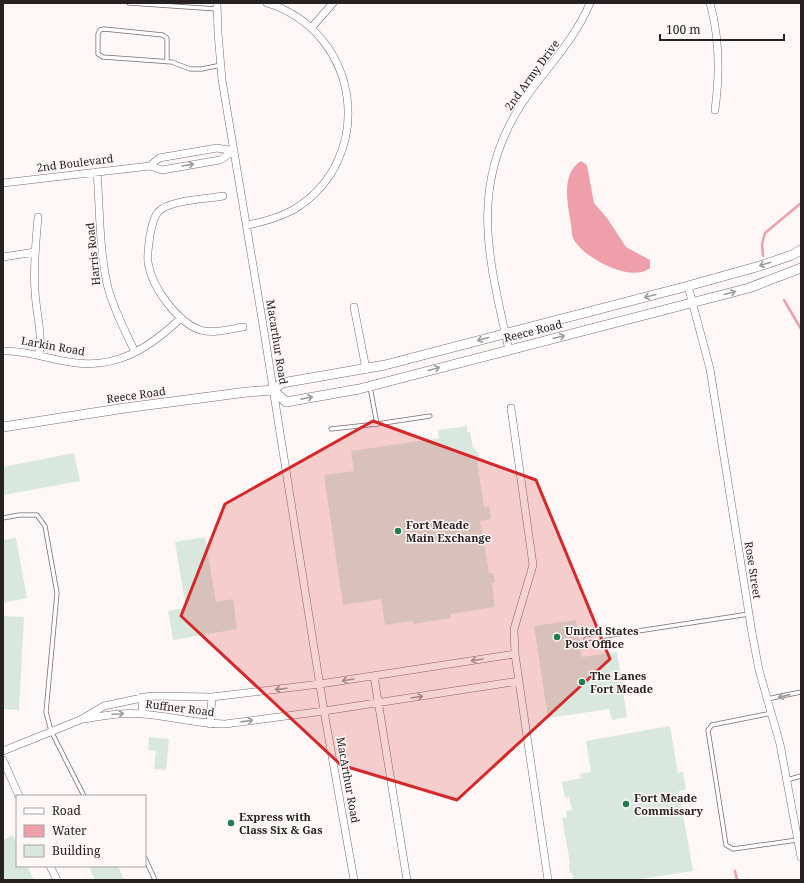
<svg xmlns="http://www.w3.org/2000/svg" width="804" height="883" viewBox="0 0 804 883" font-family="'Noto Serif',serif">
<rect width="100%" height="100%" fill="#fef7f7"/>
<path fill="#ef9fa9" d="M 581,161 L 587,165 L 594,203 L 607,218 L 626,247 L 650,260 L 650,268 C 632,283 589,260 577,244 C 571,238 572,232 571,224 C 568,205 560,174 581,161 Z"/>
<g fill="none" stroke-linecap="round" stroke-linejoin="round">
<path stroke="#ef9fa9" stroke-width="2.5" d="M 763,256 L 762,244 L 765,233 L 801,203
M 784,300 L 801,329
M 735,871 L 737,880"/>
</g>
<path fill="#d9e8df" d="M 467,426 L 467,432 L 470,432 L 473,448 L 475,447 L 476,452 L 478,451 L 479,458 L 477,460 L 484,507 L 489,506 L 491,519 L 480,521 L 489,573 L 493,573 L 495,582 L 492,583 L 495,607 L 450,614 L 451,618 L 413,624 L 413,621 L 385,625 L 381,599 L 343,605 L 324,475 L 354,471 L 351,451 L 439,438 L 438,430 Z
M 74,453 L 80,481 L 3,495 L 3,467 Z
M 205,537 L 216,602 L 233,599 L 237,629 L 173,640 L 168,611 L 186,608 L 175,542 Z
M 16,538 L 27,598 L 3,603 L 3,540 Z
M 3,616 L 24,617 L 19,710 L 3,709 Z
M 576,620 L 582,657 L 617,652 L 627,717 L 612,720 L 609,709 L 548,718 L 534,626 Z
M 670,726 L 678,773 L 683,772 L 686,790 L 679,791 L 693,871 L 634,880 L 573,880 L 572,873 L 570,873 L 569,865 L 570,863 L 562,818 L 567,817 L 566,811 L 572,810 L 569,797 L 565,798 L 562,782 L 581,778 L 580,774 L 591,772 L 586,741 Z
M 149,737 L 169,739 L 166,770 L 154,769 L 156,751 L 148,750 Z
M 13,835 L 17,845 L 17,866 L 27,866 L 34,880 L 3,880 L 3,840 Z
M 89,866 L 118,866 L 124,880 L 95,880 Z"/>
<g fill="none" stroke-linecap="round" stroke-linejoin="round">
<defs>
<path id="lane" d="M 129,3 L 217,9
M 167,62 L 167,38 L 163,35 L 104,29 L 100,30 L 98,34 L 98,54 L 103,57 L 172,62 L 190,69 L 202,69 L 221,65
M 370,387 L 377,424 L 430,416
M 331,429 L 377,424
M 3,518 L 19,515 L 37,515 L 45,526 L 57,593 L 46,712 L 51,731 L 84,796
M 586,639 L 749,614
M 767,699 L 801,692
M 772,713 L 712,725 L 708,730 L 726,845 L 733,849 L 797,840
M 787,780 L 801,776
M 145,858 L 155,880"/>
<path id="street" d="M 217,3 L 218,33 L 222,80 L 263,325 L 324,711 L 354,880
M 710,3 C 720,39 720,73 715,110
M 312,27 L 333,3
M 150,166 L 159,158 L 217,148 L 234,151
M 97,172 C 100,210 99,250 108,288 C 114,310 125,331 135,352
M 3,183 L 150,166 L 162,170 L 220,160 L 234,151
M 223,196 C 207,199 169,200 158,212 C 153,218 152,227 150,235 C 149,244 147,253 148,262 C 151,286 177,322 200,330 C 213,334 230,329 243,327
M 38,217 C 36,242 33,266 35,291 C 36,313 43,334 39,355
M 247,225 C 263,222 278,218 293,210 C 378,159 361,32 267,3
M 3,257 L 35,252
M 688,286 L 710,369 L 752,633 L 759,670 L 780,744 L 801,857
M 354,307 L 366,369
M 509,350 C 488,256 467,181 527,96 C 549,65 575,39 590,3
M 3,351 C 26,350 47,359 69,362 C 116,370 148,349 181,318
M 511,408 L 533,565 L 514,629 L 515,654 L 548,880
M 374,676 L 407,880
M 142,713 L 143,697
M 84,719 C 103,716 123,712 142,714 C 170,716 197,724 225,724 L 324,711 L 519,681
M 210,724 L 212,697
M 3,751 L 80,720 L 104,706 L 151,696 L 212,697 L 320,684 L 515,654
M 3,760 L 19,796
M 50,866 L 57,880"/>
<path id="secondary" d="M 273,390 L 286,402 L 359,389 L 749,288 L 801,268
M 3,427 L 125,408 L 247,392 L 273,390 L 282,383 L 385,365 L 688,286 L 763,265 L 792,255 L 801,250"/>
</defs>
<use href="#lane" stroke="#7a6a6c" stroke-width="5"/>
<use href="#street" stroke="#7a6a6c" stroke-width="8"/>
<use href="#secondary" stroke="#7a6a6c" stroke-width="10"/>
<use href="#lane" stroke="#fff" stroke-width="3.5"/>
<use href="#street" stroke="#fff" stroke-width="7"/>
<use href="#secondary" stroke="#fff" stroke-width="9"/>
</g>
<defs><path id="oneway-shaft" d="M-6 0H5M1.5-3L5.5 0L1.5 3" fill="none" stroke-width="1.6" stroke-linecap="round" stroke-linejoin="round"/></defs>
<g stroke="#9e9b9b">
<use href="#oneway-shaft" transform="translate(188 165) rotate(-10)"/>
<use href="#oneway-shaft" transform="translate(765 264) rotate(162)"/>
<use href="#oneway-shaft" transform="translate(730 293) rotate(-15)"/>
<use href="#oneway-shaft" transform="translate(650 296) rotate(165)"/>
<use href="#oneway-shaft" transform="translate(559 337) rotate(-14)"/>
<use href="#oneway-shaft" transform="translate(483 339) rotate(165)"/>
<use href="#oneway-shaft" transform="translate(434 369) rotate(-15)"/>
<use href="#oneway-shaft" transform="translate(307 398) rotate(-11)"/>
<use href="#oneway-shaft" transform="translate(477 660) rotate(171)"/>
<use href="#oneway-shaft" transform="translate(348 680) rotate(171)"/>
<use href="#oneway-shaft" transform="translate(281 689) rotate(173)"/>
<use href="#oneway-shaft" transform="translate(784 696) rotate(167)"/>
<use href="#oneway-shaft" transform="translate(417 697) rotate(-9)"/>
<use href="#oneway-shaft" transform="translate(118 714) rotate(-3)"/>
<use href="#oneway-shaft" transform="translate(247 721) rotate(-8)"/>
</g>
<path fill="#d62828" fill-opacity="0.2" stroke="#d62828" stroke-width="3" stroke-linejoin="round" d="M 373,421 L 536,480 L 610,659 L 457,800 L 341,765 L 181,616 L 225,504 Z"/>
<g fill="#217c51" stroke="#fef7f7" stroke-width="1.5">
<circle cx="398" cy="531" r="4"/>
<circle cx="557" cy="637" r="4"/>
<circle cx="582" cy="682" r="4"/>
<circle cx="626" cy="804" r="4"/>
<circle cx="231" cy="823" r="4"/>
</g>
<g text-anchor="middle" stroke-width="3" stroke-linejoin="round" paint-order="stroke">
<g font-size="11" fill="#272121" stroke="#fef7f7">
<text transform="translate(532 75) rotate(-54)" y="4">2nd Army Drive</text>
<text transform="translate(75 163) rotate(-7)" y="4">2nd Boulevard</text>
<text transform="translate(93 254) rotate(-96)" y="4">Harris Road</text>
<text transform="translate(533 331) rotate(-14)" y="4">Reece Road</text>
<text transform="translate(277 342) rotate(81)" y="4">Macarthur Road</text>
<text transform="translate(53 346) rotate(10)" y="4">Larkin Road</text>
<text transform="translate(136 395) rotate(-8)" y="4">Reece Road</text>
<text transform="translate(753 570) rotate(81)" y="4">Rose Street</text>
<text transform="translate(180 708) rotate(7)" y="4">Ruffner Road</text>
<text transform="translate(348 780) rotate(80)" y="4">MacArthur Road</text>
</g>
<g font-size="11" font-weight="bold" fill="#272121" stroke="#fef7f7" text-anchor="start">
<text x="406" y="529">Fort Meade<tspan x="406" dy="13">Main Exchange</tspan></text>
<text x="565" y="635">United States<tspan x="565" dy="13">Post Office</tspan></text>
<text x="590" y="680">The Lanes<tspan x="590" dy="13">Fort Meade</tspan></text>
<text x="634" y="802">Fort Meade<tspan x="634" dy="13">Commissary</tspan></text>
<text x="239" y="821">Express with<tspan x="239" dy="13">Class Six &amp; Gas</tspan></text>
</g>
</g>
<rect width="804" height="883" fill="none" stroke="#272121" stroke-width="8"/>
<rect x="16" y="795" width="130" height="72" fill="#fef7f7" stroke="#a8a1a1"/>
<rect x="24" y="808" width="20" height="6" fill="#ffffff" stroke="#a8a1a1"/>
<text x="52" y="815" font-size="12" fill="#272121">Road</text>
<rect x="24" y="825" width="20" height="12" fill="#ef9fa9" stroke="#a8a1a1"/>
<text x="52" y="835" font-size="12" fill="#272121">Water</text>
<rect x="24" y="845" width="20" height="12" fill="#d9e8df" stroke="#a8a1a1"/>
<text x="52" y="855" font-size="12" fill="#272121">Building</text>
<path d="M660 34v6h124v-6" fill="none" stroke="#272121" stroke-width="2"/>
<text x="666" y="34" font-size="12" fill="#272121" stroke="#fef7f7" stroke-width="3" paint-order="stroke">100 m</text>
</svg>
